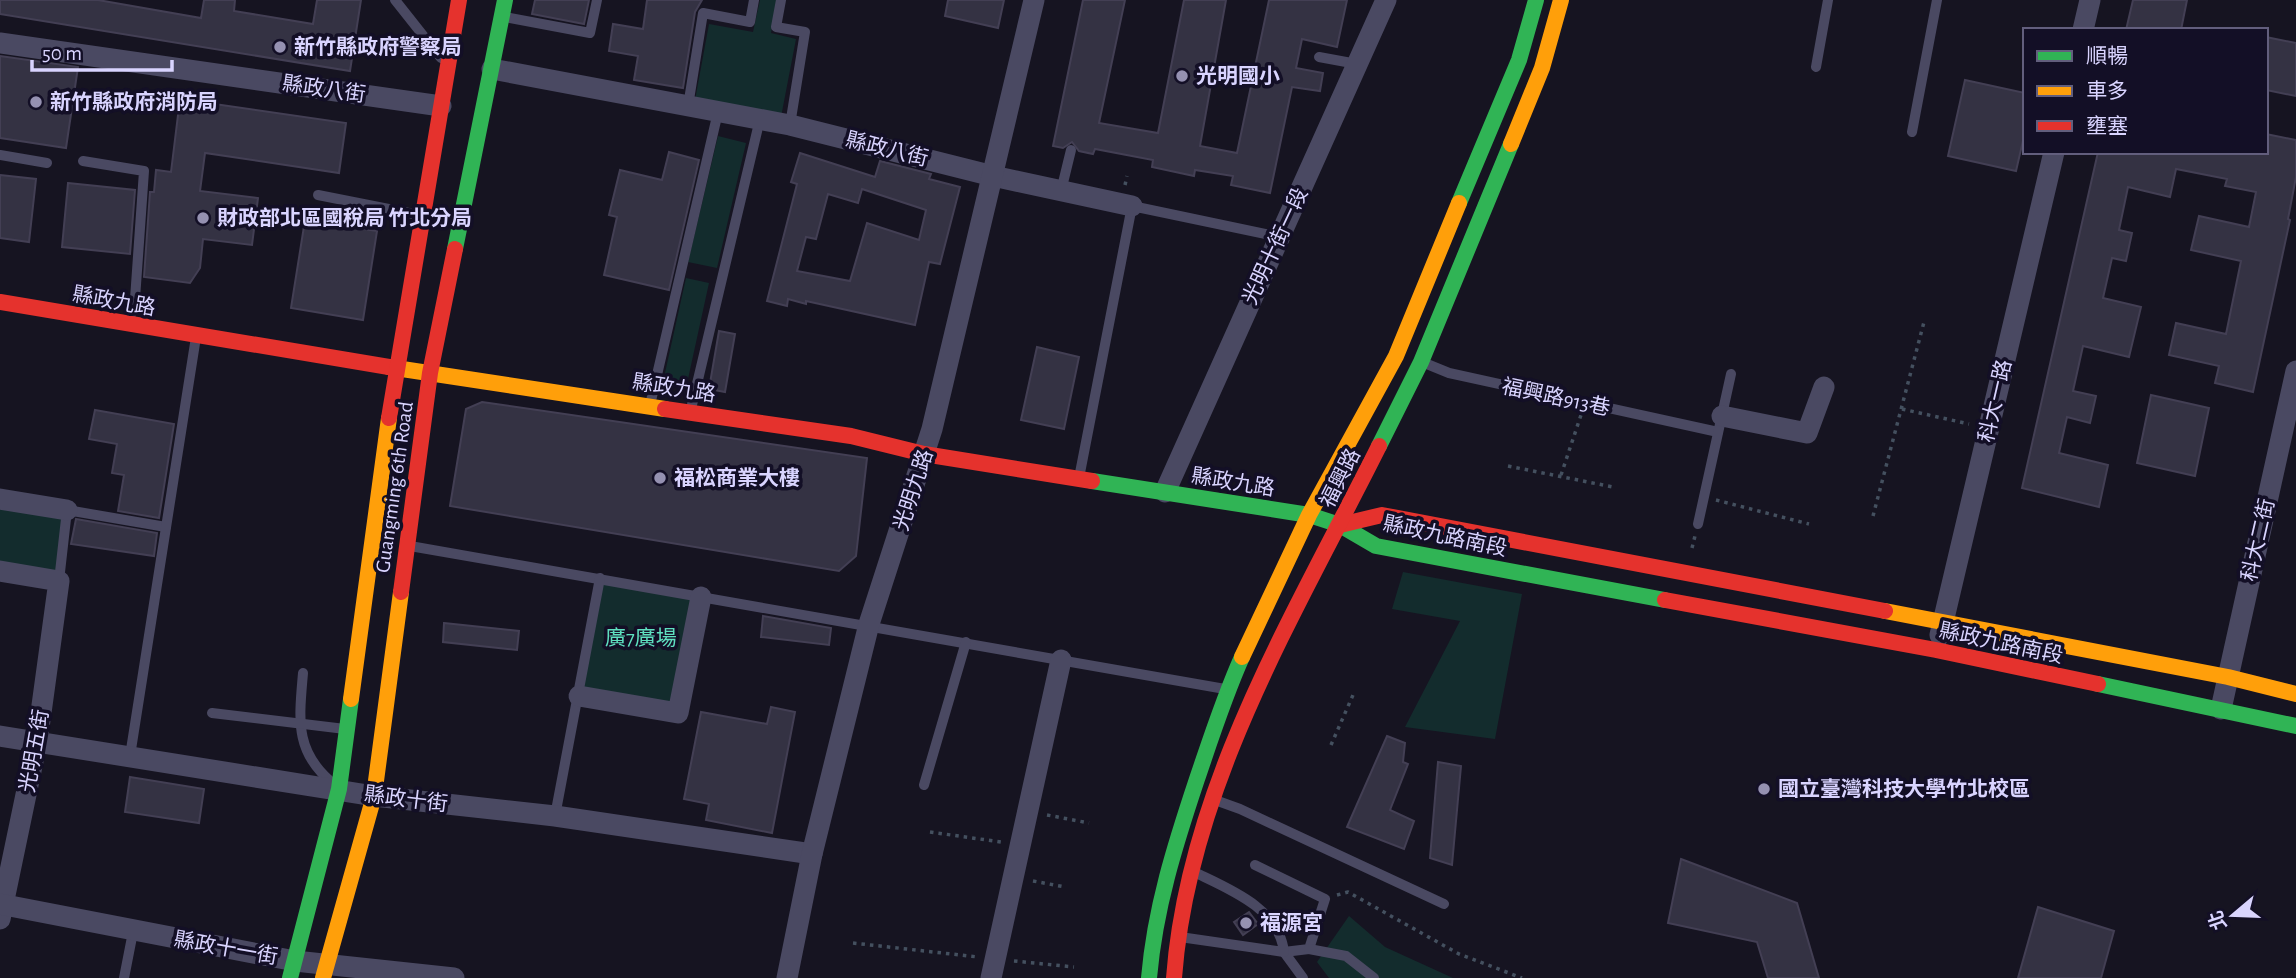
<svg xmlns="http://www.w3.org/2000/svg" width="2296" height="978" font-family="'Alegreya Sans','Noto Sans TC',sans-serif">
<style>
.green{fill:#132c2d}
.building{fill:#343243;stroke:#433f54;stroke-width:2;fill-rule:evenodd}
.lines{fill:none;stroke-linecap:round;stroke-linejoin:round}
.path{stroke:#44505f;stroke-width:3.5;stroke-dasharray:3.5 5;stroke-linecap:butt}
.lane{stroke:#4a4962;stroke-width:10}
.street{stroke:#4a4962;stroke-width:21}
.fast{stroke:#30b455;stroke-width:16}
.slow{stroke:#ff9f0a;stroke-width:16}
.jam{stroke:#e5322d;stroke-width:16}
.poi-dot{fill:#9591b1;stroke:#130f26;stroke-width:2.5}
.labels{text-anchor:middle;stroke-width:7;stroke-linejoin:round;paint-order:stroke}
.poi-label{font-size:21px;font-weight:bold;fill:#d9d4ff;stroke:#130f26;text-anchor:start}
.street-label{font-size:21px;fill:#d9d4ff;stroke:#130f26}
.park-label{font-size:21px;fill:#5fe0c0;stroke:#130f26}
</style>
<rect width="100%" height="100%" fill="#161421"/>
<g class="green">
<polygon points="760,0 777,0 771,33 796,39 781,117 695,100 709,24 753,32"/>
<polygon points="718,136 746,143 717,268 688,262"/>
<polygon points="686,278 709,283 686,388 663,382"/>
<polygon points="0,499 67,510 59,581 0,571"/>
<polygon points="1403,572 1522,594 1495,739 1405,727 1460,621 1392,609"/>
<polygon points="600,578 701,597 678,713 579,696"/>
<polygon points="1349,916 1385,947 1453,978 1329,978 1317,962"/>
</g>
<g class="building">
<polygon points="0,0 98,0 201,18 204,0 235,0 234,11 313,24 317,0 361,0 350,71 0,14"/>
<polygon points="535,0 589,0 584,24 532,14"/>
<polygon points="647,0 702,0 695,12 683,88 634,80 638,56 609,51 613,24 643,29"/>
<polygon points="948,0 1004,0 998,28 945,16"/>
<polygon points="1083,0 1125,0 1099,123 1158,133 1184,0 1226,0 1200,146 1237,153 1269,0 1347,0 1337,47 1302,39 1296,68 1323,73 1320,91 1292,87 1270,193 1231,185 1233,176 1195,170 1194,176 1152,167 1153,160 1095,149 1093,154 1079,151 1072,142 1063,148 1053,146"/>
<polygon points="2133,0 2187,0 2181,30 2126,30"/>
<polygon points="2266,37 2296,43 2296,96 2266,90"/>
<polygon points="0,56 78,67 66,148 0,138"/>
<polygon points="1965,80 2025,93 2025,132 2016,171 1948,156"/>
<polygon points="180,99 346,123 339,173 205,153 200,191 258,198 252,245 203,239 200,268 190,283 144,277 150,192 154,192 156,170 171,172"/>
<polygon points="2266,134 2296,140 2296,177 2288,219 2290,220 2253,392 2215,383 2219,366 2169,355 2176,323 2226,334 2241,261 2191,250 2199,216 2249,227 2256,192 2225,186 2227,179 2176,169 2170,197 2128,187 2119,230 2132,233 2126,261 2112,258 2103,298 2141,307 2129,357 2083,346 2073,391 2096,396 2090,423 2067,417 2059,453 2108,465 2099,507 2022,488 2098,152 2266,152"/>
<polygon points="669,152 699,160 669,290 604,275 617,217 609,215 620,170 662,180"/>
<path d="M800,153L875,177L880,161L931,174L929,179L960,187L940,264L929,262L915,325L806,301V304L788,299L787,306L767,301L797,184L791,182ZM862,189L926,210L919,240L867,223L850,281L797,271L806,237L816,239L828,194L858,203Z"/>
<polygon points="0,175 36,179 29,242 0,238"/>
<polygon points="68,183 135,190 130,254 62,247"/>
<polygon points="305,220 377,231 363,320 291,308"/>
<polygon points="719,331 735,334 725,392 709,389"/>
<polygon points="1037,347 1079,357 1064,429 1021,420"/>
<polygon points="2151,395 2209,408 2195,476 2137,463"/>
<polygon points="482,402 867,458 856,556 839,571 450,506 466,409"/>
<polygon points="95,410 174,424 159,518 118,511 124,475 112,473 117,444 89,439"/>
<polygon points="76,519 157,533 154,556 71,544"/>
<polygon points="763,616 831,628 829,645 761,637"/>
<polygon points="444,623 519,631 517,650 443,642"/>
<polygon points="771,707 795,712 772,833 706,820 709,804 684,799 701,712 767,724"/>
<polygon points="1387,736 1405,743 1403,762 1408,764 1390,810 1414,821 1404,849 1347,827"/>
<polygon points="1438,762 1461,766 1452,865 1430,858"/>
<polygon points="130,777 204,789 199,823 125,812"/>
<polygon points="1681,859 1797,903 1819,978 1768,978 1757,942 1668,923"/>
<polygon points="2038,907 2114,931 2101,978 2018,978"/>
<polygon points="1249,912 1258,924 1243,935 1234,922"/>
</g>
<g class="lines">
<g class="path">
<polyline points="1125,185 1127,176"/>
<polyline points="1902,409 1969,424"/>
<polyline points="1508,466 1613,487"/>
<polyline points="1561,475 1581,415"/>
<polyline points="1716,500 1809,524"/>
<polyline points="1873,516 1924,322"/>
<polyline points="1692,548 1695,536"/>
<polyline points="1331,745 1353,695"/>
<polyline points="1047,815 1089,823"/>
<polyline points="930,832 1001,842"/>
<polyline points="1033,881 1065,887"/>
<polyline points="1337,895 1348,892 1459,954 1522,978"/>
<polyline points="853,943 978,957"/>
<polyline points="1014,961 1074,967"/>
</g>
<g class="lane">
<polyline points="395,0 441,58"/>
<polyline points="781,0 776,27 805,32 790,125"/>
<polyline points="505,17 590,33 597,0"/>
<polyline points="1319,57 1357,64"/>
<polyline points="1816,67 1828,0"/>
<polyline points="688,106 703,13 750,22 754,0"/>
<polyline points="1912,132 1937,0"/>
<polyline points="0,155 47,163"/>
<polyline points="83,161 144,171 135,299 129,322"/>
<polyline points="1061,191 1071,150"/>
<polyline points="318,195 419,215"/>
<polyline points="1422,362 1449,373 1718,432"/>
<polyline points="650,405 718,112"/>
<polyline points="691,409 760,119"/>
<polyline points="1079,478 1132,206 1280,237"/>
<polyline points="1698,524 1731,374"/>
<polyline points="410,546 1225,689"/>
<polyline points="59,581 67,510 166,527"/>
<path d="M303,673C299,720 294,753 335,785"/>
<polyline points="212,713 345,729"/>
<polyline points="130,756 196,337"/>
<polyline points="924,785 966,642"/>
<polyline points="1215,800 1240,809 1444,904"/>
<polyline points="555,816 600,578"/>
<polyline points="1255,865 1325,899 1309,949 1284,952 1303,978"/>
<path d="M1180,937L1284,952C1279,908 1229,889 1194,872"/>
<polyline points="1309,949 1346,956 1374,978"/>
<polyline points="124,978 133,932"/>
</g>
<g class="street">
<polyline points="2083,30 2090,0"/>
<polyline points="0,43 441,106"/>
<polyline points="492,69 790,125 993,176 1132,206"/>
<polyline points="1722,416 1807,433 1824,387"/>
<polyline points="1165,492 1386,0"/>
<polyline points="0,499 67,510"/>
<polyline points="0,571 59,581 37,742 0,919"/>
<polyline points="1940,635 2054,152"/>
<polyline points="579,696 678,713 701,597"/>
<polyline points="2221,709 2296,371"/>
<polyline points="0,736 374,796 555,816 812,854"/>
<polyline points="0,904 295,961 454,978"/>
<polyline points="787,978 812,854 869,624 932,429 1034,0"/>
<polyline points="991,978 1061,660"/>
</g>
<g class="fast">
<polyline points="1459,203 1519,60 1536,0"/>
<polyline points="455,249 505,0"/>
<polyline points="1379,446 1421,362 1511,144"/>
<polyline points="1092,481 1309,515 1340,525 1376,546 1665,600"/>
<polyline points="2098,684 2296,726"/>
<polyline points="290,978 339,789 351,699"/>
<path d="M1149,978C1155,908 1175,845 1197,779C1211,738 1224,697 1242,657"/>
</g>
<g class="slow">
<polyline points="1511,144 1542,68 1561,0"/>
<polyline points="389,367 665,409"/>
<polyline points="1885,611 2228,677 2296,694"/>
<polyline points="1242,657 1309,515 1396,356 1459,203"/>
<polyline points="351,699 389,418"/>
<polyline points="323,978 374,796 401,592"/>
</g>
<g class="jam">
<polyline points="0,302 389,367"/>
<polyline points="665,409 851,436 924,454 1092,481"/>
<polyline points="389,418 459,0"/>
<polyline points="1340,525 1382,515 1885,611"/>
<polyline points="401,592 430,373 455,249"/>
<polyline points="1665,600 1936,650 2098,684"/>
<path d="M1174,978C1188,787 1295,614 1379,446"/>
</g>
</g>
<g class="poi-dot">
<circle cx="280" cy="47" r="7"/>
<circle cx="1182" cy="76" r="7"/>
<circle cx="36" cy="102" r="7"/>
<circle cx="203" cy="218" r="7"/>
<circle cx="660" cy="478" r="7"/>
<circle cx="1764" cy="789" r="7"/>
<circle cx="1246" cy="923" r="7"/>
</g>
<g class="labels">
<g class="poi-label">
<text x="294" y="54">新竹縣政府警察局</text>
<text x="1196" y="83">光明國小</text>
<text x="50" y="109">新竹縣政府消防局</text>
<text x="217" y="225">財政部北區國稅局 竹北分局</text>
<text x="674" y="485">福松商業大樓</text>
<text x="1778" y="796">國立臺灣科技大學竹北校區</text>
<text x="1260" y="930">福源宮</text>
</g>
<g class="street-label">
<text transform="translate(324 89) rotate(8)" y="7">縣政八街</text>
<text transform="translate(887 149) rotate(14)" y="7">縣政八街</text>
<text transform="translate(1275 246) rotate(-65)" y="7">光明十街一段</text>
<text transform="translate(114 301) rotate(10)" y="7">縣政九路</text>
<text transform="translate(674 388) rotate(9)" y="7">縣政九路</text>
<text transform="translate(1556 397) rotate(12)" y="7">福興路913巷</text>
<text transform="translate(1995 401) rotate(-77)" y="7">科大一路</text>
<text transform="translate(1340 478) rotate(-63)" y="7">福興路</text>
<text transform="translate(1233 482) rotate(9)" y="7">縣政九路</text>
<text transform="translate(394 487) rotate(-82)" y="7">Guangming 6th Road</text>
<text transform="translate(913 490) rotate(-72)" y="7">光明九路</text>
<text transform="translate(1445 536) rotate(12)" y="7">縣政九路南段</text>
<text transform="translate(2258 540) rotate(-77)" y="7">科大二街</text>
<text transform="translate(2001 643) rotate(12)" y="7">縣政九路南段</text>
<text transform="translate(34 751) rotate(-80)" y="7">光明五街</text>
<text transform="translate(406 799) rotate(7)" y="7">縣政十街</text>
<text transform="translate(226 948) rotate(10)" y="7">縣政十一街</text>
</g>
<g class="park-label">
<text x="641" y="645">廣7廣場</text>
</g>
</g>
<rect x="2023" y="28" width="245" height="126" fill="#130f26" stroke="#625e7d" stroke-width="2"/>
<rect x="2037" y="51" width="35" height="10" fill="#30b455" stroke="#625e7d" stroke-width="2"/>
<text x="2086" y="63" font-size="21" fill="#d9d4ff">順暢</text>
<rect x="2037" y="86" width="35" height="10" fill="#ff9f0a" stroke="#625e7d" stroke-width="2"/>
<text x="2086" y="98" font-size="21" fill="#d9d4ff">車多</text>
<rect x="2037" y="121" width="35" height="10" fill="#e5322d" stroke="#625e7d" stroke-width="2"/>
<text x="2086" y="133" font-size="21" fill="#d9d4ff">壅塞</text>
<g transform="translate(2233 915) rotate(251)" stroke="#130f26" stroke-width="5" paint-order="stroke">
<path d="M0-5L12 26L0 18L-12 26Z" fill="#d9d4ff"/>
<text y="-10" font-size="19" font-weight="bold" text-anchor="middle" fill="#d9d4ff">北</text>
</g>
<path d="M32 60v10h140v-10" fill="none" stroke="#d9d4ff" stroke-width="3.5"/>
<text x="42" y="60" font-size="21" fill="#d9d4ff" stroke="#130f26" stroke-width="5" paint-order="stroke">50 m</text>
</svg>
